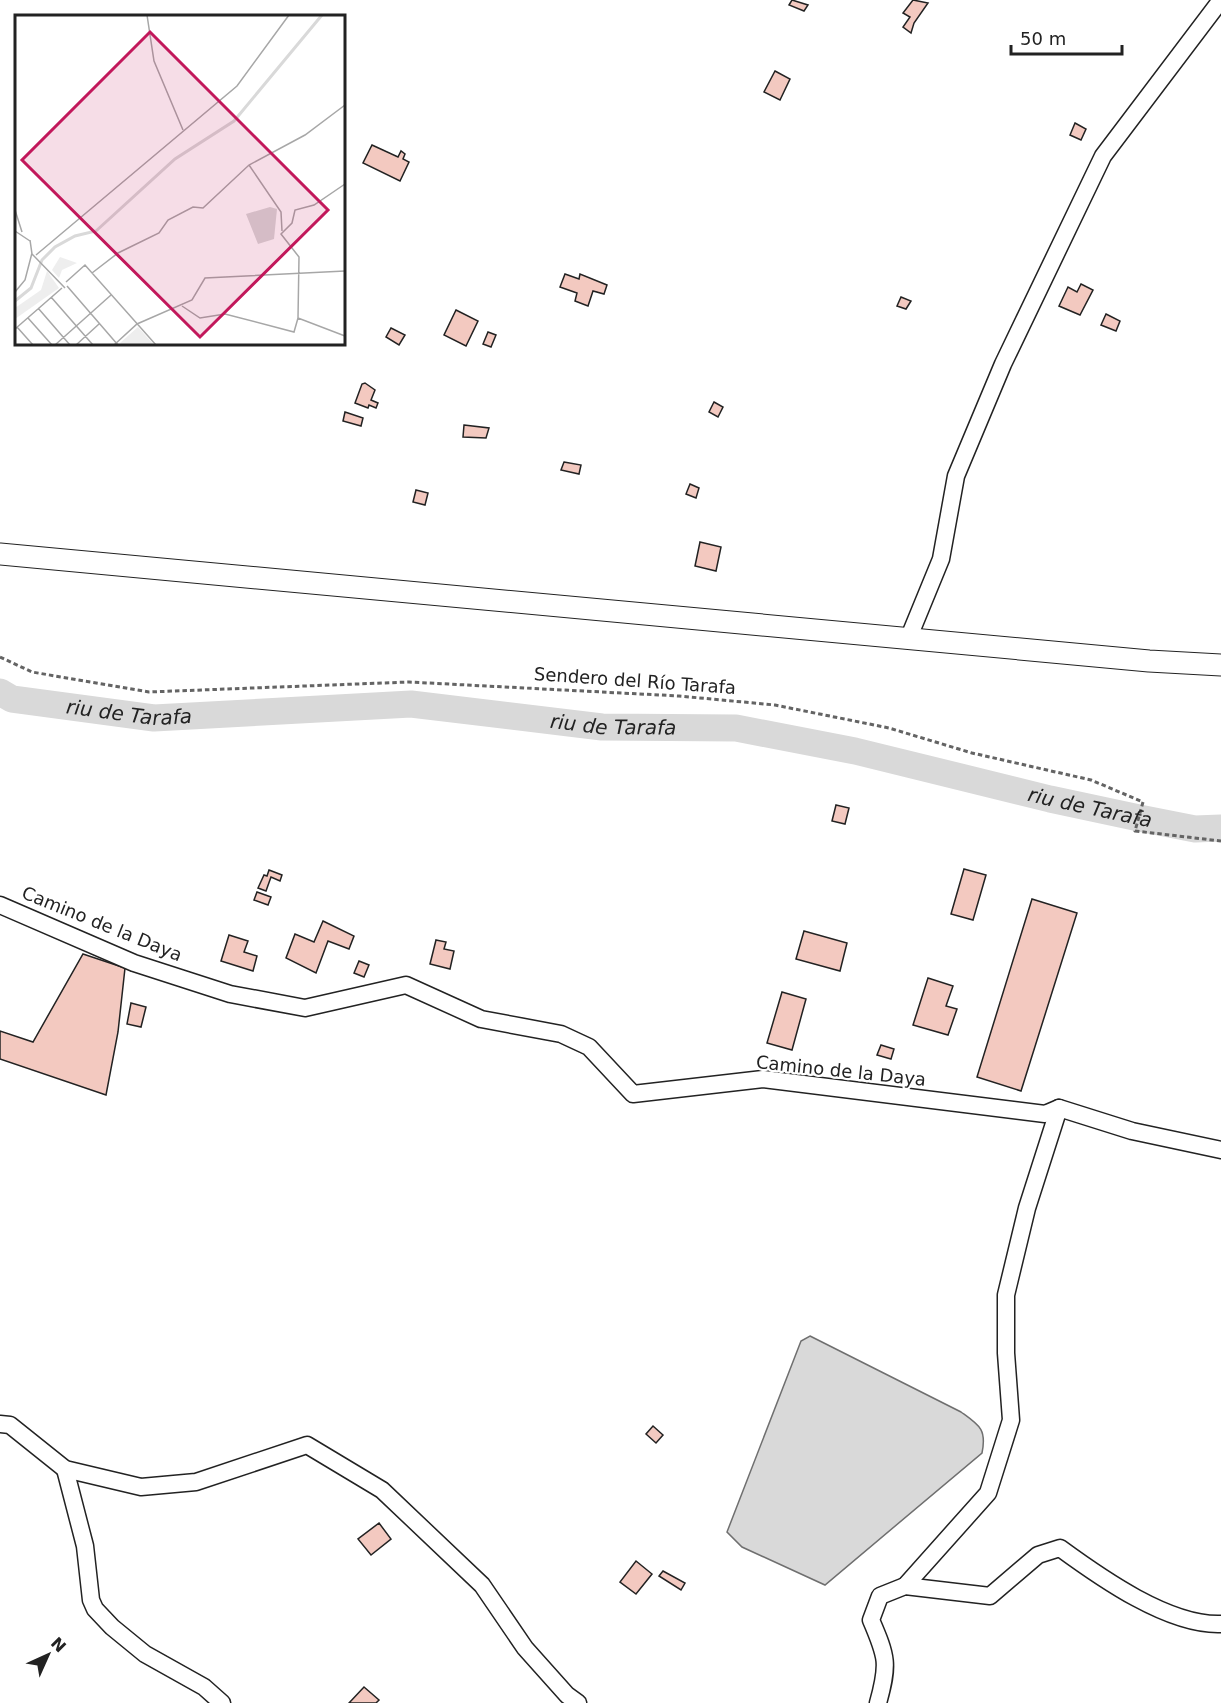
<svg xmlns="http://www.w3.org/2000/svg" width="1221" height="1703" font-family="'DejaVu Sans',sans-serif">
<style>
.water{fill:#d9d9d9;stroke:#6f6f6f;stroke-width:1.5}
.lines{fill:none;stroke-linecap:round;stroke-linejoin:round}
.river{stroke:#d9d9d9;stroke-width:27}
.building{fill:#f3c9c0;stroke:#222;stroke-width:1.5}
.minor-casing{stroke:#222;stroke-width:19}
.major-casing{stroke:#222;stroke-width:23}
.path{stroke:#646464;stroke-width:3;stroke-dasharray:4.5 3;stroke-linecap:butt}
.minor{stroke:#fff;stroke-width:16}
.major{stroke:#fff;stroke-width:21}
.labels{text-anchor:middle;stroke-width:4.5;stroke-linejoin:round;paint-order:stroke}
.street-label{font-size:18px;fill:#222;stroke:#fff}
.water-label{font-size:20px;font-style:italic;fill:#222;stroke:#fff}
.inset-river{fill:none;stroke:#d9d9d9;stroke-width:3}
.inset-road{fill:none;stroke:#a7a7a7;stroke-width:1.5}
.view{fill:#c2185b;fill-opacity:0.15;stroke:#c2185b;stroke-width:3}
.inset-edge{fill:none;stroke:#222;stroke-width:3}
</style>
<rect width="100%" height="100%" fill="#fff"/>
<path class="water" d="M810,1336L961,1412C979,1425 987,1429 982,1453L825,1585L742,1547L727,1532L801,1341Z"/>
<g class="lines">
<path class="river" id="s1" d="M0,692L12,699L154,718L411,704L602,727L736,728L855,751L1050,799L1139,818L1195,829L1221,828"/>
</g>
<g class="building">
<polygon points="792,0 808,5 804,11 789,5"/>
<polygon points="913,0 928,3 914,23 911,33 903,27 910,17 903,13"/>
<polygon points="775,71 790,79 780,100 764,92"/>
<polygon points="1075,123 1086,129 1081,140 1070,135"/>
<polygon points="372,145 398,157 401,151 405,154 403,159 409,162 400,181 363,163"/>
<polygon points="565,274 579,279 580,274 607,285 604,294 593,291 588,306 575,301 577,293 560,287"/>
<polygon points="1081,284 1093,290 1080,315 1059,306 1068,287 1077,292"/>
<polygon points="901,297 911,301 906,309 897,306"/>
<polygon points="456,310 478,321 466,346 444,335"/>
<polygon points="1106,314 1120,321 1116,331 1101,325"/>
<polygon points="391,328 405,335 399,345 386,337"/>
<polygon points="488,332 496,335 491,347 483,344"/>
<polygon points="365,383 375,390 371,400 378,403 376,408 369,405 368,408 355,403 362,384"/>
<polygon points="714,402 723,407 718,417 709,412"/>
<polygon points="345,412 363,418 361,426 343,421"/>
<polygon points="464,425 489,428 486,438 463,437"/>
<polygon points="564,462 581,465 579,474 561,470"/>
<polygon points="690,484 699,488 696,498 686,494"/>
<polygon points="416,490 428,493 425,505 413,502"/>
<polygon points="700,542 721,547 716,571 695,566"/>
<polygon points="836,805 849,808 845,824 832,821"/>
<polygon points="964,869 986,875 973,920 951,914"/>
<polygon points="269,870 282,875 280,881 271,877 266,891 258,888 264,875 267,876"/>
<polygon points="257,892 271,897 268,905 254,900"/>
<polygon points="1032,899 1077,913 1021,1091 977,1077"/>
<polygon points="323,921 354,936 349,949 328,941 316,973 286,958 295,934 314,942"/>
<polygon points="804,931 847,943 840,971 796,959"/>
<polygon points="229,935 248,941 244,952 257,956 253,971 221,961"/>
<polygon points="436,940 446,942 444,949 454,951 450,969 430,964"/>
<polygon points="83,954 125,968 118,1032 106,1095 0,1059 0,1031 33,1042"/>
<polygon points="359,961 369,965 364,977 354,973"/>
<polygon points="928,978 953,986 946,1006 957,1009 948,1035 913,1025"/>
<polygon points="782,992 806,999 792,1050 767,1043"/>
<polygon points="131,1003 146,1007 141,1027 127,1024"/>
<polygon points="881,1045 894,1049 891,1059 877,1055"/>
<polygon points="653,1426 663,1435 656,1443 646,1434"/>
<polygon points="379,1523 391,1539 371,1555 358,1539"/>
<polygon points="636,1561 652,1574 636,1594 620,1582"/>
<polygon points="663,1571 685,1583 681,1590 659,1576"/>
<polygon points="364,1687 379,1700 376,1703 349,1703"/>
</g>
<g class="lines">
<g class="minor-casing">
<g id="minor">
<polyline points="909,637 941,559 956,476 1003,364 1103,156 1221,0"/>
<polyline points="0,905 134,963 230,994 305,1008 406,985 481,1019 561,1034 589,1047 633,1094 763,1079 1045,1114 1059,1108 1132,1131 1221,1150"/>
<polyline points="0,1424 10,1425 65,1469 141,1487 196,1482 307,1445 382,1490 482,1585 525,1648 567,1695 578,1703"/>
<polyline points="65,1469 85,1546 91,1600 95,1609 112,1627 145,1654 204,1687 222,1703"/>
<polyline points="905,1586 988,1493 1011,1420 1006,1353 1006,1295 1027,1208 1059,1108"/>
<path d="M878,1703C889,1664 887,1657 871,1620L880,1596L905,1586L990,1596L1038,1555L1060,1548C1101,1578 1169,1626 1221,1624"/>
</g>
</g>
<g class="major-casing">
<polyline id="major" points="0,554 1149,661 1221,665"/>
</g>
<polyline class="path" points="0,657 32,672 149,692 409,682 679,696 775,705 889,728 972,753 1091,780 1143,802 1135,831 1221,841"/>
<use href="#minor" class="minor"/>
<use href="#major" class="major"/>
</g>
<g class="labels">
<g class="street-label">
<text transform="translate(635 681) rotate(4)" y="6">Sendero del Río Tarafa</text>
<text transform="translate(102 924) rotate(22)" y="6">Camino de la Daya</text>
<text transform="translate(841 1071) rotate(6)" y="6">Camino de la Daya</text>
</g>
<g class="water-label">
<text dy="7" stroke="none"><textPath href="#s1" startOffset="132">riu de Tarafa</textPath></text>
<text dy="7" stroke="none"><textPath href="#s1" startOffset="618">riu de Tarafa</textPath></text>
<text dy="7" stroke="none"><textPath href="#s1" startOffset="1104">riu de Tarafa</textPath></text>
</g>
</g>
<g transform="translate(15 15)">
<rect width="330" height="330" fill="#fff"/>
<path d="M45,242L62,248L47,255L44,263L37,255ZM32,256L44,273L0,304V293L26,275ZM123,312L139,330H107L105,328Z" fill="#eee"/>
<path d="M255,192L262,194L259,224L243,229L231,199Z" fill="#d9d9d9"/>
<path class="inset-river" d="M0,286L16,273L27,245L40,232L60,221L81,216L160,144L219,106L307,0"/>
<path class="inset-road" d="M132,0L139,46L168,115M234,150L266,197L267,216M0,195L7,217M0,216L15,226M15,225L17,239L50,273M21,240L222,71L274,0M77,258L103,238L144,218L153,205L178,192L188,193L234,150L290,120L330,90M51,267L70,250L141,330M52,271L103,330M0,277L10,265L17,238M36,282L78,330M167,291L185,303L210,299L279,317L283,303L330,321M23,293L55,330M13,303L37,330M283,303L284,242L266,219L277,208L280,195L299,190L330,169M2,312L18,330M0,314L47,273M40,330L96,280M61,330L84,309M99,330L122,309L177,285L190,263L330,256"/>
<path class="view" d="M135,17L313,195L185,322L7,145Z"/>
<rect width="330" height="330" class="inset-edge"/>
</g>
<g transform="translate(48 1655) rotate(45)" stroke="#ffffff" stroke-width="4.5" paint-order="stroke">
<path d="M0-4.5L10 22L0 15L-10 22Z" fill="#222222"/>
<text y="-9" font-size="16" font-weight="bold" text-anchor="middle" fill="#222222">N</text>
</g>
<path d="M1011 45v9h111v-9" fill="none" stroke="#222222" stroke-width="3"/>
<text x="1020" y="45" font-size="18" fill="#222222" stroke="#ffffff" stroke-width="4.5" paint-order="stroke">50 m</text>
</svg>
